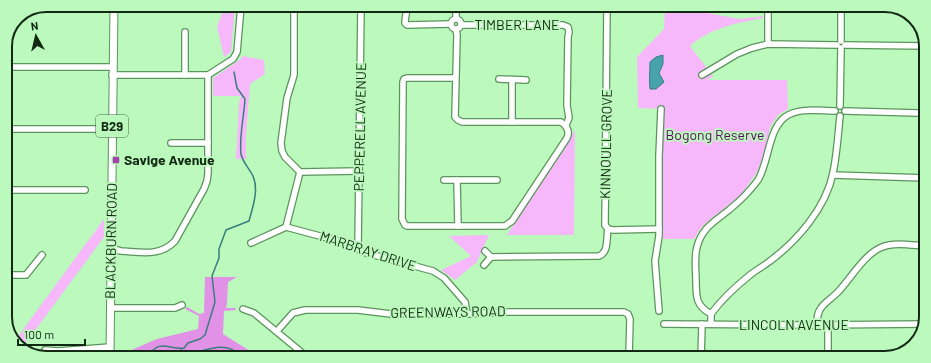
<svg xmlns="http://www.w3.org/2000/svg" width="931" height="363" font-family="Barlow,sans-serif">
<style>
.green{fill:#f6b8fa}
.forest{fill:#e192e6}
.water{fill:#47a2ab;stroke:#377e7d}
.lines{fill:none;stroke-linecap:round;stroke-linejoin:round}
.stream{stroke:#377e7d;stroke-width:1.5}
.minor-casing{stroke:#5b945d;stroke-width:8}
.major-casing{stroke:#5b945d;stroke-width:9}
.minor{stroke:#fff;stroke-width:5.5}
.major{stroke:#fff;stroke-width:7}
.poi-dot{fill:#a343ab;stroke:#bcf9bc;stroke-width:1.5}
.labels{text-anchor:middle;stroke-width:3.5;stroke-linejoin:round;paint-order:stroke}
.shield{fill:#bcf9bc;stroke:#456746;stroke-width:1}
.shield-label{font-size:13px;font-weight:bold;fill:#122913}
.street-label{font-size:14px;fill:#122913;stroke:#bcf9bc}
.park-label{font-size:14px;fill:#560e5c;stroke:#bcf9bc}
.poi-label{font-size:14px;font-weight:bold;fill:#122913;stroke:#bcf9bc;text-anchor:start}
.rim{fill:none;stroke:#122913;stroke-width:2}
</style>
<rect width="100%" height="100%" fill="#bcf9bc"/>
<g class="green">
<polygon points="212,5 235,7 231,52 224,57 217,26 222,14"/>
<path d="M665,7H675L740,19L763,16V18C737,23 710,28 690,46L713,76L708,80H787L788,109L778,115L770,127L765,152L757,172L741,195L708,221L700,229L694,239H663V109L638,108L637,57L664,29Z"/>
<polygon points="242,56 264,60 265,74 250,84 246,136 246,159 236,159 239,103 241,96 213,96 213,78 241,59"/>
<polygon points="575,130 574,235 507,235"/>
<polygon points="104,219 104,237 22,348 14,342"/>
<polygon points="489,235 477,262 455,280 441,270 471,256 449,236"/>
</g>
<polygon class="forest" points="205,277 237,277 228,282 227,303 226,308 235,308 236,310 224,311 223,334 258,356 120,356 120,355 157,339 198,329 199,316 185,309 187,307 199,314 204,313"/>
<path class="water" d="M663,55V64L659,73L664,82L656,89H650C649,80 650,71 650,62L656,57Z"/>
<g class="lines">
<g class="stream">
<path d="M181,349L183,353L188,355C206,350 226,340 241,356"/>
<path d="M148,356C160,338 169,350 184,348L188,343L200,339L205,335L215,302L212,276L219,258V249L226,230L249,221C253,206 259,190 253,176C249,168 243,163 241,154C239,136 244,117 245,99L237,88L234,72"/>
</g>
<g class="minor-casing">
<g id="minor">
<polyline points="294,6 294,75 287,98 281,143 282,151 285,157 300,172 359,171"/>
<path d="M407,6C407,12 405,17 405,23L407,25L451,24"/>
<polyline points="607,6 605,225 608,229 613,230 659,229"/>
<polyline points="768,7 768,44"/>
<circle cx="456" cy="24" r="5"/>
<polyline points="456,19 456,6"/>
<polyline points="461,25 563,25 568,27 569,32 568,37 567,105 569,118 566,125"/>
<path d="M456,30L457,35L455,117L458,120L462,122H561C567,126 570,131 567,138L512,221L505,226H407L405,225L402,219L403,82L404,79L407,78H456"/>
<polyline points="841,41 841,7"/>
<polyline points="845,45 926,46"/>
<polyline points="5,67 112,67"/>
<polyline points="112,75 208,75 233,59 237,52 241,6"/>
<polyline points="185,75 185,32"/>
<polyline points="702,75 737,54 752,48 768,44 837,45"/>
<polyline points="499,79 526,80"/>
<polyline points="512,80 512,122"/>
<polyline points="840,106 841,48"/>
<polyline points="845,111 918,113 925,115"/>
<polyline points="5,129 112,129"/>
<polyline points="171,143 208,143"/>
<polyline points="833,175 925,178"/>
<polyline points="444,180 497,180"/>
<polyline points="457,180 458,226"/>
<polyline points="5,190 85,190"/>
<polyline points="286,227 300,172"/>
<polyline points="251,243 286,227 346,243 363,252 433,271 444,278 465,302 467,314"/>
<path d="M111,246L117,250L121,251C141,252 160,257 175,241L204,189L207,181L208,173V75"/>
<polyline points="358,249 361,6"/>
<path d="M491,257L599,256C609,252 606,239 608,229"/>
<polyline points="484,265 491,257 485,251"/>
<polyline points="5,275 26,275 42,255"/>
<polyline points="110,308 175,308 182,305"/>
<polyline points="243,309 254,313 306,356"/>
<polyline points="659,311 655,261 659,236 659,156 661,109"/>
<path d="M711,314C722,299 735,287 750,275C756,270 764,266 770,261C797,241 826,208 833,173C837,154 838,135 840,116"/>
<polyline points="664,324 817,325 924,324"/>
<path d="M711,324V314C696,306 696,297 696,281C696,271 694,257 697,247C702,227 716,221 730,209C740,201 750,191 758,180C769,162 768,130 785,117C799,107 819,111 835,111"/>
<path d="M817,325C817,319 817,313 821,308C825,302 832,298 837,293C850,280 864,254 882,247C894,242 911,245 924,246"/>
<polyline points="277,331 293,313 305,310 358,310 391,314 467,314 506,312 624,312 628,314 630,319 629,357"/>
<polyline points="45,350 58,351 110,347"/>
<polyline points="701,358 702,324"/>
<polyline points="828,358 828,325"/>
</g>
</g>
<g class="major-casing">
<polyline id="major" points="110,356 114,5"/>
</g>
<use href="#minor" class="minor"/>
<use href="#major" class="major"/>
</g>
<rect class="poi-dot" x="112" y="156" width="8" height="8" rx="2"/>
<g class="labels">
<rect class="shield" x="96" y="115" width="32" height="22" rx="3"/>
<g class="shield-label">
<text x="112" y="131">B29</text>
</g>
<g class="street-label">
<text x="517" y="30">TIMBER LANE</text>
<text transform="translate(360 127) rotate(-89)" y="5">PEPPERELL AVENUE</text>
<text transform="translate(606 144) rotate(-89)" y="5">KINNOULL GROVE</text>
<text transform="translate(111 241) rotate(-89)" y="5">BLACKBURN ROAD</text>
<text transform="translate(368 251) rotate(18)" y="5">MARBRAY DRIVE</text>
<text transform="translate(448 312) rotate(-1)" y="5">GREENWAYS ROAD</text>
<text x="794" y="330">LINCOLN AVENUE</text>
</g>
<g class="park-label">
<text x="715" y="140">Bogong Reserve</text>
</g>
<g class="poi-label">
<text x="124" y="165">Savige Avenue</text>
</g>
</g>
<path d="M0 0H931V363H0ZM46 12H885A34 34 0 0 1 919 46V317A34 34 0 0 1 885 351H46A34 34 0 0 1 12 317V46A34 34 0 0 1 46 12Z" fill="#bcf9bc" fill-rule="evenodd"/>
<path class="rim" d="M46 12H885A34 34 0 0 1 919 46V317A34 34 0 0 1 885 351H46A34 34 0 0 1 12 317V46A34 34 0 0 1 46 12Z"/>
<g transform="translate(36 36) rotate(352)" stroke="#bcf9bc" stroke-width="3" paint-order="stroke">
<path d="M0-3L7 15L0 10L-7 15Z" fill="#122913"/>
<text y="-6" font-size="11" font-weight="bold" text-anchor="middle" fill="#122913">N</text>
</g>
<path d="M18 339v6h67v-6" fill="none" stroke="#122913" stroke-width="2"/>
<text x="24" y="339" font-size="12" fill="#122913" stroke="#bcf9bc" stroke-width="3" paint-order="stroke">100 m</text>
</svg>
